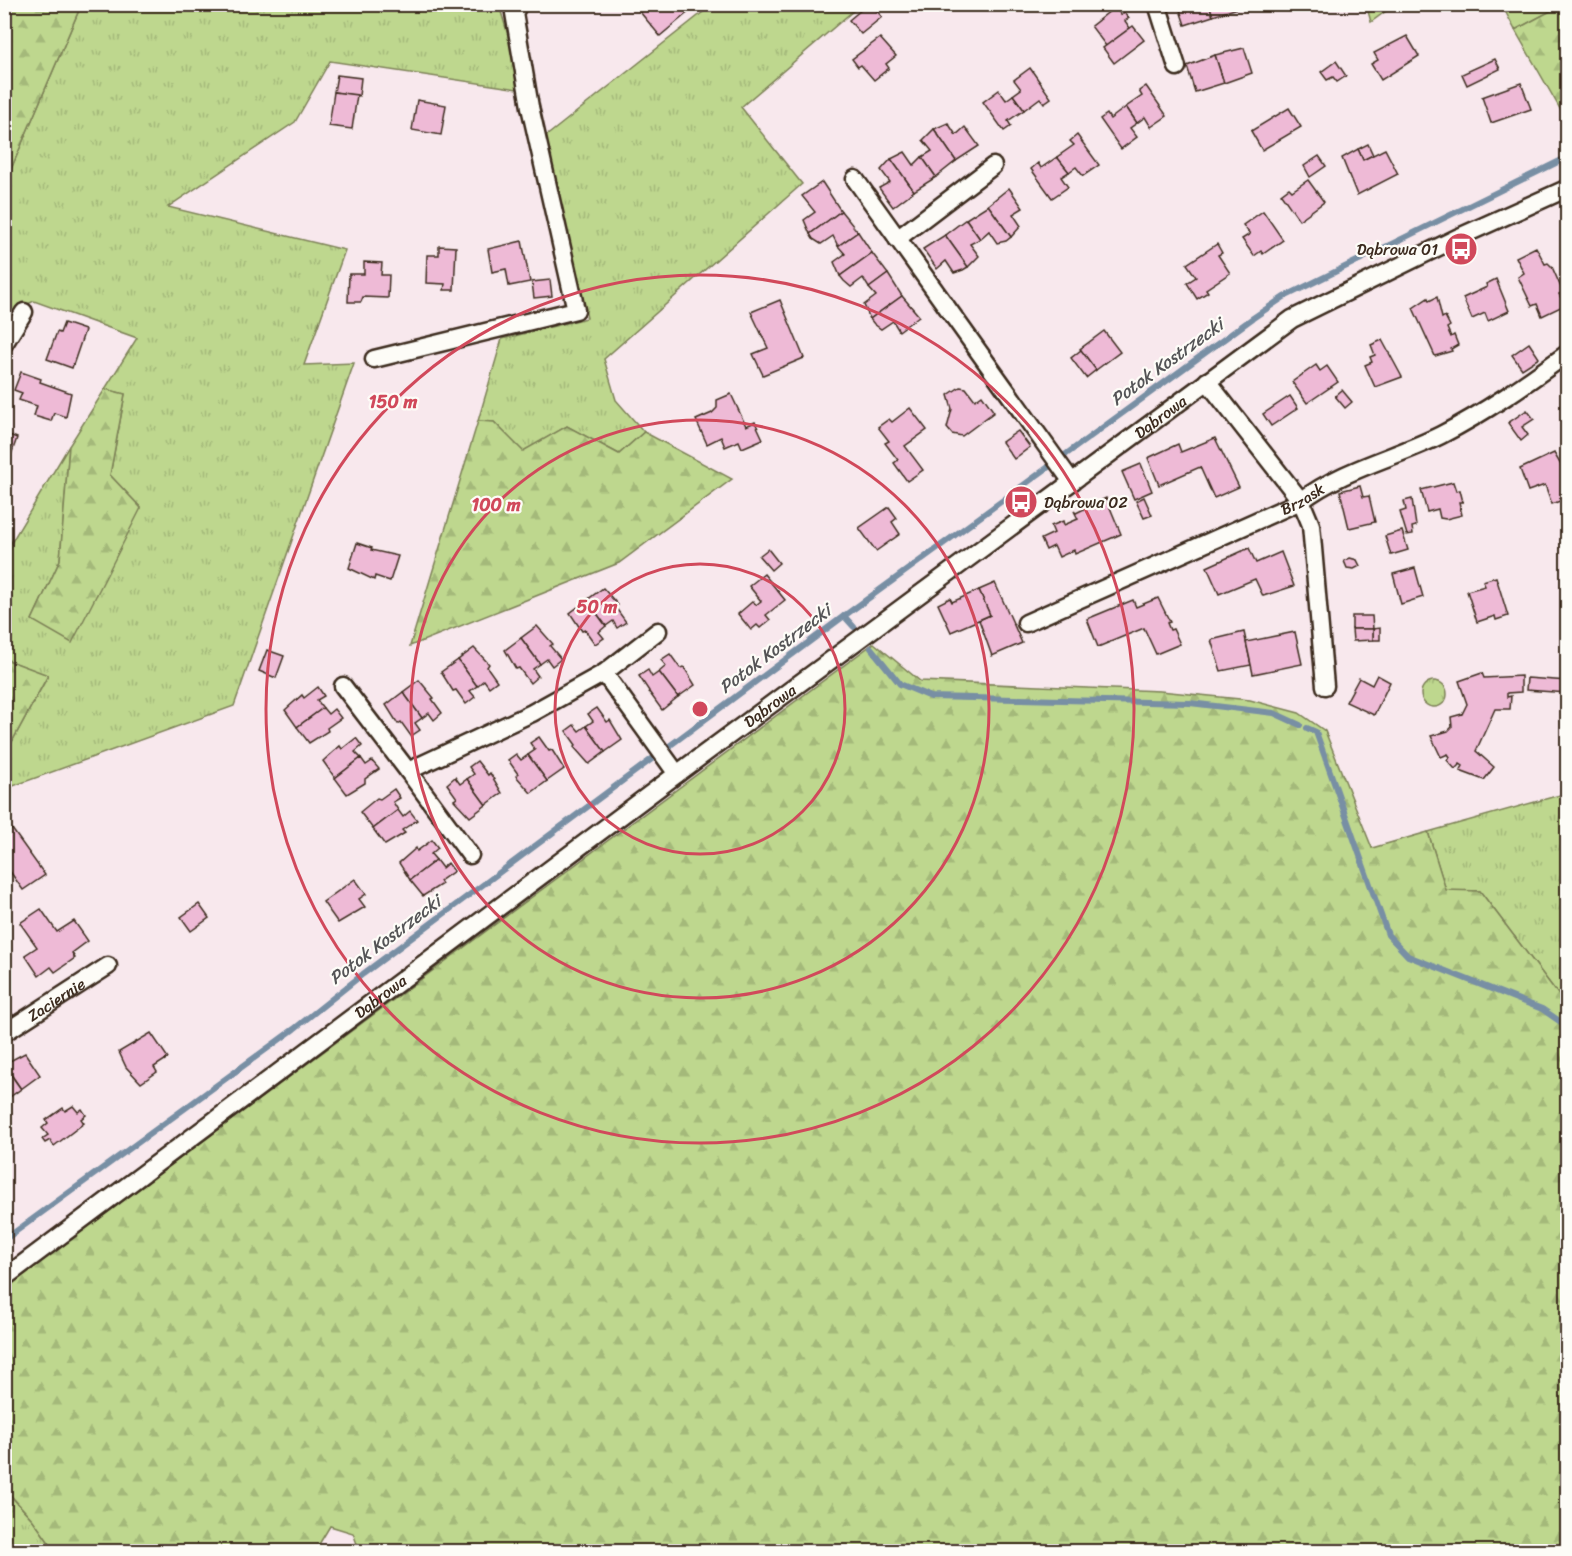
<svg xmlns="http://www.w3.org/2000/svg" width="1572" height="1556" font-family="Sriracha,sans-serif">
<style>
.grass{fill:url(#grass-tufts);stroke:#7c8056;stroke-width:1.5}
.forest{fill:url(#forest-firs);stroke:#7c8056;stroke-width:1.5}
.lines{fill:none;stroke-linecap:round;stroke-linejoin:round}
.stream{stroke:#788fa4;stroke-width:6}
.building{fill:#eebad6;stroke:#3b2a1e;stroke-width:1.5}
.street-casing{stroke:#3b2a1e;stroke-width:21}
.street{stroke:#fdfcf7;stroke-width:16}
.ring{fill:none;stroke:#d1495b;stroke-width:3}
.labels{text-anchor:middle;stroke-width:4.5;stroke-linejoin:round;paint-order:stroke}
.poi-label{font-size:16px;fill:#3b2a1e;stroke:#fdfcf7;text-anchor:end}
.street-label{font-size:16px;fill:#3b2a1e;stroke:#fdfcf7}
.water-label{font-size:18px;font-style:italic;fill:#545456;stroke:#fdfcf7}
.centre{fill:#d1495b;stroke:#fdfcf7;stroke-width:3}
.ring-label{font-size:18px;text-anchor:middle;font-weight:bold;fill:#d1495b;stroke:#fdfcf7;stroke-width:4.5;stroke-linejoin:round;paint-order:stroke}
</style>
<defs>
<pattern id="grass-tufts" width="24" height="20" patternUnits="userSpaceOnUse" patternTransform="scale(1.5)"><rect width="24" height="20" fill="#bed78e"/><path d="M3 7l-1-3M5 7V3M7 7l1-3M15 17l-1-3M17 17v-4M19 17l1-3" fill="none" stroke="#a4b97a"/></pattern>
<pattern id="forest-firs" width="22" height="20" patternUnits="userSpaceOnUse" patternTransform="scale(1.5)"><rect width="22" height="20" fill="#bed78e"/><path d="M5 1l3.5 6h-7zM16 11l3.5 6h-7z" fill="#a4b97a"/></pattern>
</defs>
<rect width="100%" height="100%" fill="#f8e8ed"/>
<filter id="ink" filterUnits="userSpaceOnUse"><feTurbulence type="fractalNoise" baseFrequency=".0167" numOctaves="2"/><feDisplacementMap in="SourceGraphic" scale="12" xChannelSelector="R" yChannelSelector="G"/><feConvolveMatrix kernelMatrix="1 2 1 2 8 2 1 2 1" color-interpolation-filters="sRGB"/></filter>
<g filter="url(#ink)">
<g class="grass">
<polygon points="1366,4 1394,4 1394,5 1371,22"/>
<polygon points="75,5 499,5 511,45 518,89 330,61 295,122 168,207 345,250 304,365 354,363 234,706 5,789 7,751 48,676 5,659 5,553 69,446 60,560 32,620 141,508 110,475 125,394 105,389 137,338 34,301 13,311 5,328 5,183 79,10"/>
<polygon points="712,5 860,5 741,107 802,184 604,359 616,400 644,432 619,454 567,426 523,452 494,422 478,421 502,339 587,318 545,137"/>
<polygon points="1502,5 1562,5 1515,30"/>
<circle cx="1434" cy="694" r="13"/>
<polygon points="1567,793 1567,1006 1480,891 1446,891 1428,832"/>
<polygon points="4,1489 33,1520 55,1551 5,1551"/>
</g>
<g class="forest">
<polygon points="5,5 75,5 79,10 5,183"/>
<polygon points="1562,5 1568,5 1567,121 1515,30"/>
<polygon points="105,389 125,394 110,475 141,508 72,643 32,620 60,560 69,446"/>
<polygon points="478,421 494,422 523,451 567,426 619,454 644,432 732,479 619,563 410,646"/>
<polygon points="874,643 920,681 1160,691 1250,700 1299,713 1325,731 1372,848 1428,832 1446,890 1480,891 1567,1006 1567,1551 360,1552 353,1533 330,1526 315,1551 55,1551 33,1520 5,1489 5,1288"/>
<polygon points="5,659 48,675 7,751 5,762"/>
</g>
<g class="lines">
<g class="stream">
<polyline points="844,616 854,627"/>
<polyline points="871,648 900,684 931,697 1190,703 1274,713 1300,725"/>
<polyline points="1307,728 1316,732 1388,935 1408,956 1542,1009 1568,1027"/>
<polyline points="4,1240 294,1029 363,974 844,616 1253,318 1284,297 1568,157"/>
</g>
</g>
<g class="building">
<polygon points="649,4 698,4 660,36 640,12"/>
<polygon points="868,4 871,4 882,17 861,34 849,20"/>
<polygon points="1178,4 1209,4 1213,16 1185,25"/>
<polygon points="1209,4 1240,4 1241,7 1213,16"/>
<polygon points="1115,7 1121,15 1124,12 1129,18 1125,21 1130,28 1106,46 1091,26"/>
<polygon points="4,9 8,9 8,21 11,21 10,40 4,40"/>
<polygon points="1133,26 1144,40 1114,63 1103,48"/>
<polygon points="1407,36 1419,56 1381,80 1371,64 1378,60 1374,53"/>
<polygon points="880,38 896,56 886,64 889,68 874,80 861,65 858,67 852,59"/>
<polygon points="1244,48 1252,73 1224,83 1215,55"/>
<polygon points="1215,55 1224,83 1195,92 1187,66"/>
<polygon points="1495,59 1500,69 1467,85 1462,74"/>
<polygon points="1336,61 1346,76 1337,82 1333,77 1327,80 1321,72"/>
<polygon points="1030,68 1051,98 1044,103 1040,98 1024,110 1013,95 1021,89 1014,80"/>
<polygon points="337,75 361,78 359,96 334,92"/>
<polygon points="1521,83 1531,109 1491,123 1482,97"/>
<polygon points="1146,86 1167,116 1151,127 1145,117 1137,123 1126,107 1142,96 1139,91"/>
<polygon points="999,90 1006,100 1013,95 1024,110 1008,121 1011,126 1004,131 983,102"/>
<polygon points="334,92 357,95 352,129 329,126"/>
<polygon points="417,100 446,105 441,135 412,130"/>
<polygon points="1126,107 1137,123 1130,128 1137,137 1121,149 1100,119 1107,114 1110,119"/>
<polygon points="1289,108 1301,127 1262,150 1251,131"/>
<polygon points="948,123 956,135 965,127 979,146 956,161 934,129"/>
<polygon points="934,129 956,161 936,177 922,157 932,151 923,140"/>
<polygon points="1077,135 1099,165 1083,176 1076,167 1069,172 1057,157 1074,145 1070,141"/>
<polygon points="1368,144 1373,155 1363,160 1358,149"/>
<polygon points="1358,149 1363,160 1385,149 1398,174 1357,195 1342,158"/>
<polygon points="905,152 914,165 922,157 936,177 914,191 891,159"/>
<polygon points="1319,156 1326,166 1310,177 1304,166"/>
<polygon points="1057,157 1069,172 1061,177 1068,187 1052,198 1031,169 1038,163 1041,168"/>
<polygon points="891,159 914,191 893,207 879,188 890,182 881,170"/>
<polygon points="1308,180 1324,202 1299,220 1281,194 1289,188 1292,191"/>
<polygon points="822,182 841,211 810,234 804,220 815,212 802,196"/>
<polygon points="1009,188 1023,208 1013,214 1021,226 1011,237 988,205"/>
<polygon points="988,205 1011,237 1006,241 997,243 989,231 980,239 966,219"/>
<polygon points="841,211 858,232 838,246 833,236 821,244 813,239 810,234"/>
<polygon points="1263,211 1283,240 1263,254 1261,251 1254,256 1242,239 1250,234 1243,225"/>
<polygon points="966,219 980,239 970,244 979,256 968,267 945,235"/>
<polygon points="858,232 872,253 840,276 834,262 845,254 838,246"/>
<polygon points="945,235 968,267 963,270 954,273 946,261 937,269 923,249"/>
<polygon points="522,241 530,282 509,286 506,269 492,272 488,249"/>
<polygon points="1217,244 1222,253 1218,255 1230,273 1206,289 1208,292 1197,299 1187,283 1196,277 1187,264"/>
<polygon points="439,246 456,247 454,290 444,290 445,284 426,283 427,255 439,255"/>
<polygon points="1536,247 1545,264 1548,263 1552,267 1563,292 1559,294 1565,305 1542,316 1537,304 1532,306 1518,277 1524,273 1516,257"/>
<polygon points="872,253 888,274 869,288 863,278 851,287 844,281 840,276"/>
<polygon points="364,262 382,263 381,275 389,275 388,298 363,297 361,302 348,302 349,274 364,274"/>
<polygon points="888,274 902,296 870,319 864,305 876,296 869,288"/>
<polygon points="1496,279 1509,311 1488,321 1485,313 1472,319 1463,298 1487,287 1486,284"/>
<polygon points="550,280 552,296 534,298 532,282"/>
<polygon points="902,296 919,316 899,331 893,321 881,329 874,324 870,319"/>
<polygon points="1437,297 1442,318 1445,316 1450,326 1447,328 1451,337 1454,335 1458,345 1451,349 1452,351 1435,356 1413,308 1428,298 1429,301"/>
<polygon points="780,300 804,358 763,375 753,354 768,348 751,312"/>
<polygon points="64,323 85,330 72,368 47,359 57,332 60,333"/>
<polygon points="1104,331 1120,352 1096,370 1080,349"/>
<polygon points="1382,340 1402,377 1375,387 1365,365 1372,362 1370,357 1375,355 1371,345"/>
<polygon points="1529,343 1539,358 1522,369 1512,355"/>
<polygon points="1081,350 1096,370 1086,378 1071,358"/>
<polygon points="1316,365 1320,371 1327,366 1338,382 1307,403 1292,382"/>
<polygon points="21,372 41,379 40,382 71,393 66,417 54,413 51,421 34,416 37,406 19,400 22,393 14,390"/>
<polygon points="960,387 966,388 975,400 982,395 994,412 962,436 952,434 947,428 952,409 948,395"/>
<polygon points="1342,390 1352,402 1345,408 1335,396"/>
<polygon points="731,394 746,426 755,422 763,439 742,448 739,441 725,447 721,437 707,444 696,420 712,413 717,408 717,400"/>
<polygon points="1290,396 1298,408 1271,426 1263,414"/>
<polygon points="910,408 927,430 905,446 923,470 907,481 894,463 898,460 885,443 889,441 878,427 889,419 892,422"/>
<polygon points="1527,410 1534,419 1522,427 1528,435 1521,441 1508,423"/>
<polygon points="1018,431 1030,447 1014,459 1002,442"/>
<polygon points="4,433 17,438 4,475"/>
<polygon points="1215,438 1239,487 1214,498 1200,467 1159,485 1148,458 1178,444 1181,452"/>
<polygon points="1554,453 1568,477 1568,498 1552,504 1545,485 1528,491 1520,469"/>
<polygon points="1141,464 1152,491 1134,499 1122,472"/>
<polygon points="1453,482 1456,491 1460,490 1463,502 1459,502 1462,515 1446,519 1440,518 1438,509 1427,512 1421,490"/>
<polygon points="1360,486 1363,497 1369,496 1375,522 1349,528 1340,491"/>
<polygon points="1144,497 1152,515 1144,518 1136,501"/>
<polygon points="1106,498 1121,534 1075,554 1074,550 1059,557 1054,546 1046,550 1041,539 1054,533 1051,526 1063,521 1064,525 1078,519 1074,511 1076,513"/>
<polygon points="1412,499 1416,526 1412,527 1413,534 1407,535 1400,512 1406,510 1404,501"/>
<polygon points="889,507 897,518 892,522 900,534 876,551 859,528"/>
<polygon points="1402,531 1408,550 1391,555 1385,536"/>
<polygon points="357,543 372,548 371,550 398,556 390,581 375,576 374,580 349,568"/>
<polygon points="1249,548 1256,563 1281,552 1294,586 1263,596 1255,579 1219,594 1207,567"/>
<polygon points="768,549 779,563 771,570 759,556"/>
<polygon points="1350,558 1357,560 1360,566 1354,569 1347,568 1344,561"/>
<polygon points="1415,568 1423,597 1401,604 1393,574"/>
<polygon points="764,574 785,600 766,615 770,620 760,628 757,625 751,630 738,614 753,601 756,605 761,601 749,586"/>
<polygon points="1496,577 1508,616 1496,620 1495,616 1477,622 1467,591 1485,586 1483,581"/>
<polygon points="995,583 1022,643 992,656 979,620 990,615 979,590"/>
<polygon points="603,588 618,605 615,607 626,622 617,628 613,621 606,626 587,600"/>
<polygon points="979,590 990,615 951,632 938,604 950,598 952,602"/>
<polygon points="1158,598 1170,622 1167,623 1170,630 1173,629 1180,644 1156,654 1144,628 1098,647 1087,619 1133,600 1136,607"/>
<polygon points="587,600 606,626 599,632 604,638 595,644 585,630 582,631 570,613"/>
<polygon points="1352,616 1372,616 1373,629 1352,629"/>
<polygon points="537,626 553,644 550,646 561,659 552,666 547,659 540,664 521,638"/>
<polygon points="1380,628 1380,640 1373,640 1373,629"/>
<polygon points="1352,629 1373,629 1373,640 1353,641"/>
<polygon points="1244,632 1251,665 1221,671 1211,640"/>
<polygon points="1295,632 1302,664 1253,674 1246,642"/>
<polygon points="521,638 540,664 533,669 538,676 530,683 519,668 516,669 505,650"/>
<polygon points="474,648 489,664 487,667 497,681 489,687 484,680 477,686 458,660"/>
<polygon points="267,650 284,656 276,678 259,671"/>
<polygon points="670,654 680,668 684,667 695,685 678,697 659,672 666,666 661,660"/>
<polygon points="458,660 477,686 470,691 475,697 466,704 456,690 453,691 441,672"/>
<polygon points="648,670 652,677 659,672 678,697 662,710 649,692 648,693 649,691 639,676"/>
<polygon points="1482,673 1484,678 1521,676 1521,692 1507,693 1507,697 1511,696 1510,709 1495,709 1476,751 1494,767 1484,780 1460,771 1463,766 1460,764 1455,769 1447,760 1450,757 1448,754 1441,757 1431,736 1448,731 1452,727 1451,717 1462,714 1467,704 1459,681"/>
<polygon points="1377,675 1390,682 1374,715 1346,702 1359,678 1372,685"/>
<polygon points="1527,678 1568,681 1568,693 1526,690"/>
<polygon points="419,680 434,698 432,699 442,713 434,720 429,713 422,718 403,692"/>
<polygon points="318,687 324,696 317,700 323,708 297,727 285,710 302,695 304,698"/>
<polygon points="403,692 422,718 415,723 420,730 411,736 401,722 398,724 386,705"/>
<polygon points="323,708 328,714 334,709 341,718 327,728 328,731 309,743 297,727"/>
<polygon points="597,708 607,722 610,720 622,740 605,752 586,726 593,721 588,714"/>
<polygon points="574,725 579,731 586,726 605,752 589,764 574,747 576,745 566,731"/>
<polygon points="539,737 549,751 552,750 564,769 547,781 528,755 535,750 530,743"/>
<polygon points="356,738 362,746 355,752 361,758 335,778 323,761 340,746 342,749"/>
<polygon points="516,754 521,760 528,755 547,781 531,793 516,776 518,774 508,760"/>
<polygon points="361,758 366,765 372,761 379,769 365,779 365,783 347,794 335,778"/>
<polygon points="477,761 488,775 490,773 502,793 486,805 467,779 474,774 469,767"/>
<polygon points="455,777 460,784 467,779 486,805 470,817 454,800 457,798 447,784"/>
<polygon points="394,789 400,798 393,802 398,810 373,829 360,812 377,798 380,799"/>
<polygon points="398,810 403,817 410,811 417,820 402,830 405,833 385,845 373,829"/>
<polygon points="12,829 45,875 23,890 4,863 4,834"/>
<polygon points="432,840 438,848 431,854 436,860 410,880 399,863 416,848 417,851"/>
<polygon points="436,860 442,868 448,863 454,871 440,881 442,884 423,896 410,880"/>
<polygon points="355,879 366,894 359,899 365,907 338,923 323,902"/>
<polygon points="199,904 209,918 191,931 181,917"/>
<polygon points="41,909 57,932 74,921 88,941 72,953 75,958 55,972 51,967 39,976 25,955 37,947 20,923"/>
<polygon points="4,1002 13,1015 4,1021"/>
<polygon points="151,1033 168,1058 154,1067 157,1072 141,1083 126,1067 119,1052"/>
<polygon points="25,1053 40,1075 21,1089 4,1064"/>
<polygon points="4,1065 21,1089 4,1101"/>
<polygon points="73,1106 78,1112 82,1109 86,1115 81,1119 84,1123 54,1146 50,1140 45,1143 42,1139 48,1135 42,1128 48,1123 46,1120 63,1108 65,1111"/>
</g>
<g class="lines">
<g class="street-casing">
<g id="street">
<polyline points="1157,4 1177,67"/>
<polyline points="855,179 1072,482"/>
<polyline points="897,239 993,166"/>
<polyline points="4,344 24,312"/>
<polyline points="374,359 576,310 530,107 514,13 519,4"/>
<polyline points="1207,381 1301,501 1311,525 1325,686"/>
<path id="s1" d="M1026,623L1301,501C1343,469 1395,458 1441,435C1486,412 1527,383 1568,353"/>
<polyline points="658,631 604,673 677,774"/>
<polyline points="343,686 408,771"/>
<polyline points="470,855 408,771 532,713 604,673"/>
<path id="s2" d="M4,1033L108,966"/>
<path id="s3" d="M4,1278L677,774L1292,319L1459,237L1568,188"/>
</g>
</g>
<use href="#street" class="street"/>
</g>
</g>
<g class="ring">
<circle cx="700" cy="709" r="145"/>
<circle cx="700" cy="709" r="289"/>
<circle cx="700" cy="709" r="434"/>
</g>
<defs>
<g id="bus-disc" transform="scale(1.725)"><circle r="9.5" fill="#d1495b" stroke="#fdfcf7"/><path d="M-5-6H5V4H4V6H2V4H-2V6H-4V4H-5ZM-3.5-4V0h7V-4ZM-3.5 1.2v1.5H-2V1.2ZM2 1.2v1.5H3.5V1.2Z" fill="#fff"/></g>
</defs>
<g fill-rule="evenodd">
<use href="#bus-disc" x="1461" y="249"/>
<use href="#bus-disc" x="1021" y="502"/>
</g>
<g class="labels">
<g class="poi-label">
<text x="1438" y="255">Dąbrowa 01</text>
<text x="1044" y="508" text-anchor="start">Dąbrowa 02</text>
</g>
<g class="street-label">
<text dy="6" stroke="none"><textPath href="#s3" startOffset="1442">Dąbrowa</textPath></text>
<text dy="6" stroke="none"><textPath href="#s1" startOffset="303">Brzask</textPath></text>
<text dy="6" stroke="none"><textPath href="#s3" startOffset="956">Dąbrowa</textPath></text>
<text dy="6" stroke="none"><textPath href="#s3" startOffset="470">Dąbrowa</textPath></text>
<text dy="6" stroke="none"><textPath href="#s2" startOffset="62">Zaciernie</textPath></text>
</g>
<g class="water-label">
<text transform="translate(1167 362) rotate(-36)" y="6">Potok Kostrzecki</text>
<text transform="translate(775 649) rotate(-37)" y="6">Potok Kostrzecki</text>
<text transform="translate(385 940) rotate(-37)" y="6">Potok Kostrzecki</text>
</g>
</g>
<circle cx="700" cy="709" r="9" class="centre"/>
<g class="ring-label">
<text x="393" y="408">150 m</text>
<text x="496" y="511">100 m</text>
<text x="597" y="613">50 m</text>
</g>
<rect width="1572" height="1556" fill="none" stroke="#fdfcf7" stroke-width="24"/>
<rect x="12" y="12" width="1548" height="1532" fill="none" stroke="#3b2a1e" stroke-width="2" filter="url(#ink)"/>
</svg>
